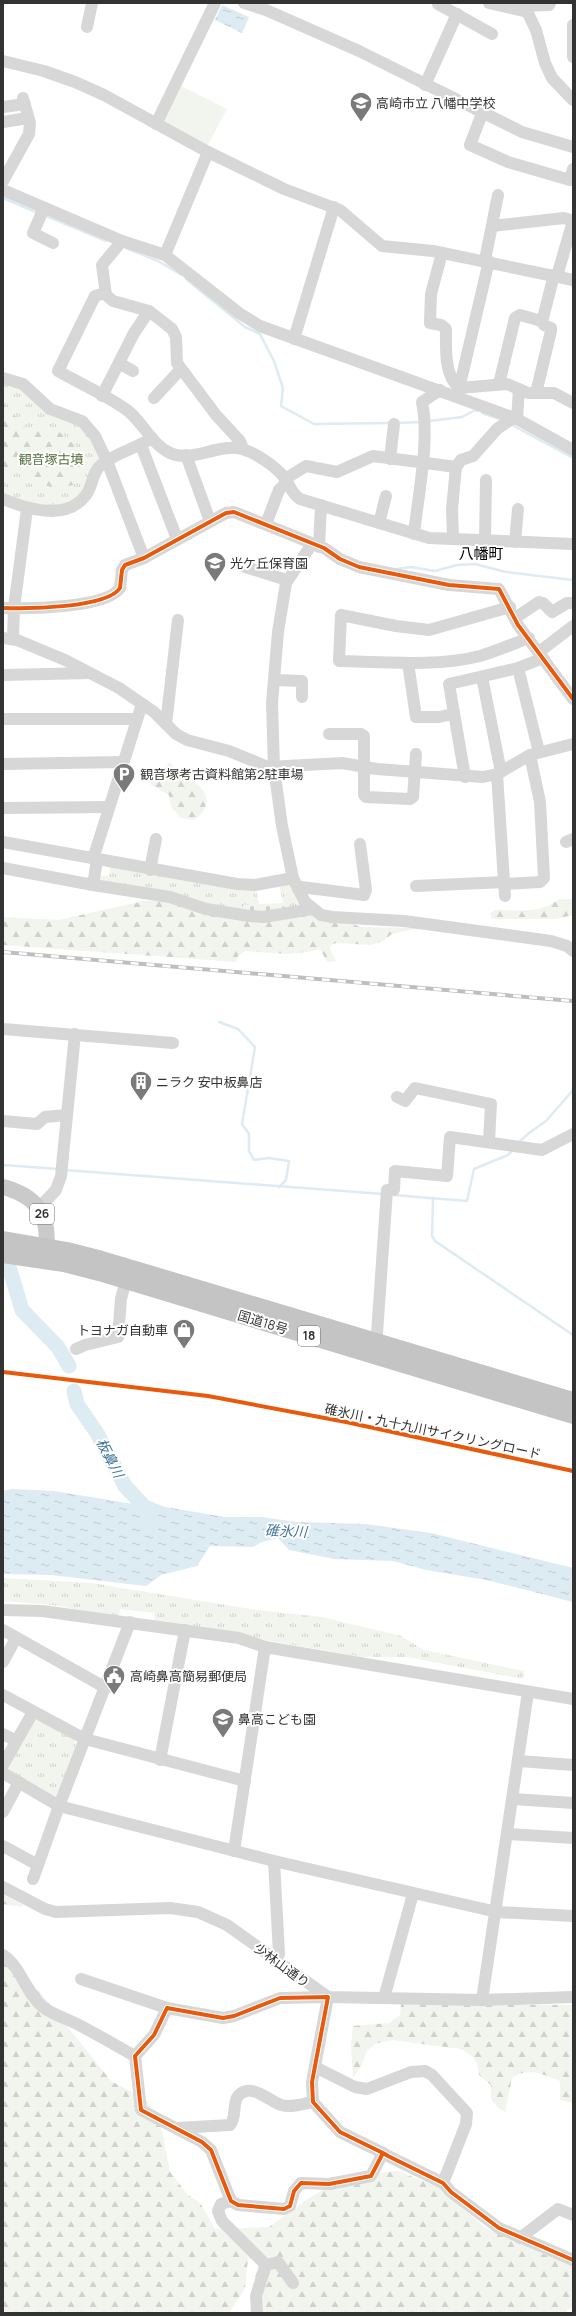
<svg xmlns="http://www.w3.org/2000/svg" width="576" height="2316" font-family="Manrope,'Noto Sans JP',sans-serif">
<style>
.grass{fill:url(#grass-tufts)}
.forest{fill:url(#forest-firs)}
.cemetery{fill:url(#cemetery-stones)}
.garden{fill:#f1f5ed}
.water{fill:url(#water-ripples)}
.lines{fill:none;stroke-linecap:round;stroke-linejoin:round}
.stream{stroke:#ddebf3;stroke-width:2.5}
.river{stroke:#ddebf3;stroke-width:15}
.minor{stroke:#d7d7d7;stroke-width:12}
.major{stroke:#cacaca;stroke-width:16}
.highway{stroke:#c4c4c4;stroke-width:18}
.rail-casing{stroke:#bebebe;stroke-width:4}
.rail{stroke:#fff;stroke-width:2.5;stroke-dasharray:8;stroke-linecap:butt}
.cycleway-casing{stroke:#fff;stroke-width:6}
.cycleway{stroke:#e8590c;stroke-width:4}
.labels{text-anchor:middle;stroke-width:4;stroke-linejoin:round;paint-order:stroke}
.shield{fill:#fff;stroke:#707070;stroke-width:1}
.shield-label{font-size:12px;font-weight:bold;fill:#333}
.poi-label{font-size:13px;fill:#333;stroke:#fff;text-anchor:start}
.park-label{font-size:13px;fill:#56703f;stroke:#fff}
.street-label{font-size:13px;fill:#333;stroke:#fff}
.water-label{font-size:14px;font-style:italic;fill:#3f7597;stroke:#fff}
.quarter-label{font-size:15px;fill:#000;stroke:#fff}
</style>
<defs>
<pattern id="grass-tufts" width="24" height="20" patternUnits="userSpaceOnUse"><rect width="24" height="20" fill="#f1f5ed"/><path d="M3 7l-1-3M5 7V3M7 7l1-3M15 17l-1-3M17 17v-4M19 17l1-3" fill="none" stroke="#cfd2cc"/></pattern>
<pattern id="forest-firs" width="22" height="20" patternUnits="userSpaceOnUse"><rect width="22" height="20" fill="#f1f5ed"/><path d="M5 1l3.5 6h-7zM16 11l3.5 6h-7z" fill="#cfd2cc"/></pattern>
<pattern id="cemetery-stones" width="16" height="16" patternUnits="userSpaceOnUse"><rect width="16" height="16" fill="#f1f5ed"/><path d="M2 7V4a2 2 0 0 1 4 0v3zM10 15v-3a2 2 0 0 1 4 0v3z" fill="#cfd2cc"/></pattern>
<pattern id="water-ripples" width="26" height="14" patternUnits="userSpaceOnUse"><rect width="26" height="14" fill="#ddebf3"/><path d="M2 4q2-2 4 0t4 0M15 11q2-2 4 0t4 0" fill="none" stroke="#becad1"/></pattern>
</defs>
<rect width="100%" height="100%" fill="#fff"/>
<g class="grass">
<path d="M3,381L20,385L81,423L103,458C97,468 92,482 84,491C62,516 31,504 3,497Z"/>
<polygon points="110,866 256,889 259,905 243,906 243,913 99,884 96,876 109,876"/>
<polygon points="290,884 302,904 285,912 279,885"/>
<polygon points="3,1578 91,1583 257,1610 322,1617 401,1636 424,1650 524,1671 523,1679 407,1657 363,1657 154,1621 155,1613 120,1609 119,1617 52,1605 3,1601"/>
<polygon points="38,1719 74,1739 76,1745 57,1796 52,1798 9,1772 8,1768 33,1721"/>
</g>
<g class="forest">
<path d="M3,403L28,430L58,431L75,445L78,461L73,485C46,491 42,484 21,470L3,472Z"/>
<path d="M170,762C173,766 177,774 181,777C184,780 191,780 195,783C212,794 209,810 194,820L181,818L171,807L169,795L150,784Z"/>
<path d="M559,899H573V915L556,919H492L490,913L495,910C518,910 540,914 559,899Z"/>
<polygon points="163,900 204,910 309,911 347,921 360,927 419,928 392,934 383,941 371,945 336,943 331,945 330,949 336,961 327,962 320,949 308,952 287,954 245,951 238,956 236,962 3,945 3,917 58,920 144,901"/>
<polygon points="3,1893 23,1905 22,1907 3,1904"/>
<polygon points="3,1962 22,1970 111,2081 145,2099 160,2120 170,2172 187,2194 201,2204 215,2229 269,2227 309,2198 347,2176 398,2171 440,2188 484,2227 543,2254 573,2264 573,2307 564,2313 251,2313 251,2293 259,2262 248,2258 245,2288 229,2313 3,2313"/>
<path d="M401,2004L573,2005V2103L560,2100V2081C542,2074 528,2067 512,2078L505,2112L497,2107L491,2099V2085L479,2075C478,2061 474,2055 460,2049L392,2040L375,2044L367,2051L361,2066L353,2078L351,2046L353,2026L389,2023L400,2015Z"/>
</g>
<polygon class="cemetery" points="284,903 285,912 243,913 243,905"/>
<polygon class="garden" points="179,85 227,109 206,148 162,120"/>
<g class="water">
<polygon points="222,5 249,17 242,33 215,20"/>
<polygon points="12,1489 54,1491 133,1504 141,1503 145,1499 165,1507 225,1517 262,1517 297,1522 366,1524 431,1533 573,1568 573,1602 487,1580 426,1570 393,1561 334,1559 289,1550 278,1538 262,1542 253,1547 210,1546 197,1566 161,1575 146,1586 51,1575 3,1574 3,1491"/>
</g>
<g class="lines">
<g class="stream">
<polyline points="3,198 38,213"/>
<polyline points="44,215 106,241"/>
<polyline points="126,248 158,261 180,274"/>
<polyline points="186,279 245,327 260,334 274,361 283,388 281,406 314,424 390,423"/>
<polyline points="482,413 502,420"/>
<polyline points="429,421 462,417 475,410 477,411"/>
<polyline points="397,423 422,422"/>
<polyline points="510,424 573,458"/>
<polyline points="397,569 411,567 435,571 457,565 475,564 506,572 573,580"/>
<polyline points="219,1022 238,1029 255,1047 242,1124 249,1134 249,1151 254,1160 269,1158 289,1161 286,1180 279,1187"/>
<polyline points="518,1143 529,1133 546,1121 573,1090"/>
<polyline points="3,1165 58,1169"/>
<polyline points="65,1170 383,1194"/>
<polyline points="394,1195 467,1201 474,1169 508,1155 513,1150"/>
<polyline points="433,1198 432,1236 435,1241 573,1335"/>
</g>
<g class="river">
<polyline points="3,1247 22,1310 58,1347 69,1366"/>
<polyline points="74,1391 77,1404 97,1433 125,1486 141,1503 151,1521"/>
</g>
<g class="minor">
<polyline points="244,3 266,10 359,51 522,132 573,147"/>
<polyline points="489,3 528,12"/>
<polyline points="523,3 536,30 545,63 552,78 573,100"/>
<polyline points="438,4 492,34"/>
<polyline points="525,6 549,5 550,3"/>
<polyline points="573,25 573,57"/>
<polyline points="87,27 92,3"/>
<polyline points="3,61 44,71 75,82 104,95 208,152 284,189 340,210 382,246 433,251 573,280"/>
<polyline points="425,85 457,14"/>
<polyline points="3,107 25,104"/>
<polyline points="483,111 470,145 508,162 570,180 573,169"/>
<polyline points="3,122 28,118"/>
<polyline points="156,124 215,3"/>
<polyline points="3,181 29,134 30,123 23,98"/>
<polyline points="3,190 122,241 165,255 239,313 260,326 517,419 573,450"/>
<polyline points="44,208 33,233 53,243"/>
<polyline points="492,226 564,218 573,221 557,276"/>
<polyline points="122,241 102,265 106,295 113,301 149,311 172,329 176,337 177,363 216,415 240,441 243,449"/>
<path d="M442,253L431,294L430,323L441,325L446,329C446,348 444,375 459,388L507,384L528,393H554L573,403"/>
<polyline points="165,255 208,152"/>
<polyline points="485,260 498,195"/>
<path d="M105,293L95,296L58,371C81,384 106,395 127,410C142,421 151,444 170,453C192,463 219,443 242,449C256,453 275,466 284,477C290,485 291,493 300,499L429,538L573,544"/>
<polyline points="294,339 334,207"/>
<polyline points="119,363 133,371"/>
<polyline points="3,378 23,384 50,409 82,421 95,436 107,461 144,558"/>
<polyline points="499,384 515,318 520,315 538,320 543,318 554,275"/>
<polyline points="458,393 489,261"/>
<polyline points="536,393 551,331 551,328 544,325 541,320"/>
<polyline points="102,396 134,333 149,311"/>
<polyline points="154,398 181,369"/>
<polyline points="517,419 519,389"/>
<polyline points="141,445 177,539"/>
<polyline points="186,455 210,521"/>
<polyline points="390,459 394,424"/>
<polyline points="456,467 461,460 473,456 497,429 513,418"/>
<polyline points="285,479 306,466 337,472 373,456 456,467 452,509 453,538"/>
<path d="M3,499C27,509 67,521 86,495C93,486 92,472 101,465C115,453 137,448 152,438"/>
<polyline points="379,523 386,496"/>
<polyline points="266,524 279,490 287,482"/>
<path d="M414,534C418,496 430,439 422,402L440,390"/>
<polyline points="485,540 486,480"/>
<polyline points="515,542 518,509"/>
<polyline points="312,544 286,583 278,632 272,703 274,768 282,826 293,878 305,902 321,915 332,917 404,921 551,941 567,946 573,951"/>
<polyline points="319,547 321,505"/>
<polyline points="245,567 287,580"/>
<path d="M510,607L429,630L396,626L341,615L339,661C382,662 439,667 480,656C496,651 513,644 529,638"/>
<path d="M3,608C27,609 107,608 120,588L122,570L125,565L144,558L226,513L234,512L324,548L340,559L359,567L449,585L499,589L518,625L573,699"/>
<polyline points="515,618 539,602 543,603 552,612 567,603 573,603"/>
<polyline points="3,638 17,640 65,660 119,688 154,712 176,734 187,740 229,751 268,767 342,763 377,769 483,777 497,774 530,755 573,744"/>
<polyline points="13,638 14,608 27,509"/>
<polyline points="539,652 573,626"/>
<polyline points="408,663 416,717 439,717 453,714"/>
<polyline points="518,668 539,752"/>
<polyline points="3,675 90,673"/>
<polyline points="482,677 501,772"/>
<polyline points="275,680 302,681 302,697"/>
<polyline points="3,719 137,719"/>
<polyline points="166,724 178,620"/>
<polyline points="329,734 361,734 364,736 364,795 366,797 410,799 413,797 416,754"/>
<polyline points="3,764 123,762"/>
<polyline points="497,774 505,896"/>
<polyline points="465,777 449,684 518,668 543,658"/>
<polyline points="3,808 109,807"/>
<polyline points="3,842 237,884 255,885 293,878"/>
<polyline points="566,842 573,839"/>
<polyline points="93,859 142,704"/>
<polyline points="3,868 93,885 170,897 206,909 249,916 264,917 312,909"/>
<polyline points="150,870 156,839"/>
<polyline points="505,884 540,882 544,878 540,802 530,755"/>
<polyline points="93,885 97,860"/>
<polyline points="416,886 504,882"/>
<polyline points="298,889 301,887 364,895 366,890 360,844"/>
<polyline points="3,1029 173,1043"/>
<polyline points="397,1097 405,1101 415,1088 491,1104 489,1141"/>
<polyline points="3,1121 37,1124 45,1117 67,1115"/>
<polyline points="38,1209 56,1190 61,1176 75,1034"/>
<polyline points="376,1348 387,1190 394,1190 395,1171 447,1176 450,1137 542,1150 573,1134"/>
<polyline points="76,1349 85,1345 118,1337 121,1299 126,1280"/>
<polyline points="3,1610 42,1611 239,1638 265,1647 573,1699"/>
<polyline points="3,1630 106,1688"/>
<polyline points="3,1662 16,1638"/>
<polyline points="3,1695 85,1739 245,1781"/>
<polyline points="3,1734 16,1741"/>
<polyline points="160,1760 185,1630"/>
<polyline points="519,1761 573,1765"/>
<polyline points="3,1765 33,1712"/>
<polyline points="3,1773 59,1806 274,1861 497,1912 573,1916"/>
<polyline points="513,1799 573,1803"/>
<polyline points="3,1812 19,1782"/>
<polyline points="508,1834 573,1838"/>
<polyline points="3,1846 38,1865"/>
<polyline points="234,1851 265,1647"/>
<polyline points="274,1861 279,1954 275,1961"/>
<polyline points="33,1879 59,1806 130,1622"/>
<polyline points="3,1887 45,1909 56,1912 170,1908 198,1912 227,1925 328,1997 482,2000 573,1997"/>
<path d="M3,1955C23,1969 25,1993 43,2007C53,2015 68,2019 79,2025C98,2035 117,2046 135,2056"/>
<polyline points="81,1979 167,2008"/>
<polyline points="384,1998 413,1894"/>
<polyline points="482,2000 528,1692"/>
<polyline points="315,2067 355,2087 367,2089 411,2072 425,2071 432,2075 467,2113 466,2124 443,2183"/>
<path d="M177,2128L230,2125C237,2117 232,2104 238,2096C251,2081 270,2102 281,2105C292,2108 302,2104 313,2102"/>
<polyline points="383,2153 371,2176 329,2184 301,2183 294,2191 290,2206 284,2209 238,2205 231,2201 211,2150 202,2142 141,2110 135,2056 154,2035 167,2008 223,2018 234,2016 280,1998 328,1997 312,2082 313,2102 340,2132 383,2153 388,2156 443,2183 451,2192 499,2228 573,2260"/>
<polyline points="231,2201 221,2204 218,2211 222,2221 266,2265"/>
<polyline points="520,2238 558,2209 573,2215"/>
<polyline points="257,2313 256,2296 266,2265 278,2262 293,2283"/>
</g>
<path class="major" d="M3,1187C44,1198 51,1222 45,1260"/>
<g class="highway">
<polyline points="3,1240 67,1251 102,1260 573,1401"/>
<polyline points="3,1254 64,1263 99,1272 573,1415"/>
</g>
<g class="rail-casing">
<polyline id="rail" points="3,952 573,1001"/>
</g>
<use href="#rail" class="rail"/>
<g class="cycleway-casing">
<g id="cycleway">
<path d="M3,608C27,609 107,608 120,588L122,570L125,565L144,558L226,513L234,512L324,548L340,559L359,567L449,585L499,589L518,625L573,699"/>
<polyline points="3,1372 208,1396 346,1422 573,1471"/>
<polyline points="383,2153 371,2176 329,2184 301,2183 294,2191 290,2206 284,2209 238,2205 231,2201 211,2150 202,2142 141,2110 135,2056 154,2035 167,2008 223,2018 234,2016 280,1998 328,1997 312,2082 313,2102 340,2132 383,2153 388,2156 443,2183 451,2192 499,2228 573,2260"/>
</g>
</g>
<use href="#cycleway" class="cycleway"/>
</g>
<defs>
<g id="school-pin" transform="scale(1.15)"><path d="M0 17L-7.5 6A9.5 9.5 0 1 1 7.5 6Z" fill="#7a7a7a" stroke="#fff"/><path d="M0-5L7-2L0 1L-7-2ZM-4 1L0 2.5L4 1V4Q0 6-4 4Z" fill="#fff"/></g>
<g id="parking-pin" transform="scale(1.15)"><path d="M0 17L-7.5 6A9.5 9.5 0 1 1 7.5 6Z" fill="#7a7a7a" stroke="#fff"/><path d="M-3.5-5.5H1a3.5 3.5 0 0 1 0 7H-1V5.5H-3.5ZM-1-3.4V-.6H.8a1.4 1.4 0 0 0 0-2.8Z" fill="#fff"/></g>
<g id="building-pin" transform="scale(1.15)"><path d="M0 17L-7.5 6A9.5 9.5 0 1 1 7.5 6Z" fill="#7a7a7a" stroke="#fff"/><path d="M-4-6H4V6H1V3H-1V6H-4ZM-2.5-4.3h1.7v1.8h-1.7ZM.8-4.3h1.7v1.8H.8ZM-2.5-1h1.7V.8h-1.7ZM.8-1h1.7V.8H.8Z" fill="#fff"/></g>
<g id="shop-pin" transform="scale(1.15)"><path d="M0 17L-7.5 6A9.5 9.5 0 1 1 7.5 6Z" fill="#7a7a7a" stroke="#fff"/><path d="M-5-2.5h2.3a2.7 3.5 0 0 1 5.4 0H5L5.5 6h-11ZM-1.5-2.5h3a1.5 2.3 0 0 0-3 0Z" fill="#fff"/></g>
<g id="civic-pin" transform="scale(1.15)"><path d="M0 17L-7.5 6A9.5 9.5 0 1 1 7.5 6Z" fill="#7a7a7a" stroke="#fff"/><path d="M-.6-6.5H3V-4.5H.6V-3L4-1V1h2V6H-6V1h2V-1L-.6-3ZM-1.2 2.5V6h2.4V2.5Z" fill="#fff"/></g>
</defs>
<g fill-rule="evenodd">
<use href="#school-pin" x="361" y="103"/>
<use href="#school-pin" x="215" y="563"/>
<use href="#parking-pin" x="124" y="774"/>
<use href="#building-pin" x="141" y="1082"/>
<use href="#shop-pin" x="184" y="1330"/>
<use href="#civic-pin" x="114" y="1676"/>
<use href="#school-pin" x="223" y="1719"/>
</g>
<g class="labels">
<g class="shield">
<rect x="30" y="1204" width="24" height="20" rx="3"/>
<rect x="298" y="1326" width="22" height="20" rx="3"/>
</g>
<g class="shield-label">
<text x="42" y="1218">26</text>
<text x="309" y="1340">18</text>
</g>
<g class="poi-label">
<text x="376" y="108">高崎市立 八幡中学校</text>
<text x="230" y="568">光ケ丘保育園</text>
<text x="140" y="779">観音塚考古資料館第2駐車場</text>
<text x="156" y="1087">ニラク 安中板鼻店</text>
<text x="168" y="1335" text-anchor="end">トヨナガ自動車</text>
<text x="130" y="1681">高崎鼻高簡易郵便局</text>
<text x="238" y="1724">鼻高こども園</text>
</g>
<g class="park-label">
<text x="51" y="464">観音塚古墳</text>
</g>
<g class="street-label">
<text transform="translate(263 1322) rotate(17)" y="5">国道18号</text>
<text transform="translate(433 1431) rotate(12)" y="5">碓氷川・九十九川サイクリングロード</text>
<text transform="translate(282 1965) rotate(36)" y="5">少林山通り</text>
</g>
<g class="water-label">
<text transform="translate(110 1458) rotate(63)" y="5">板鼻川</text>
<text transform="translate(286 1531) rotate(3)" y="5">碓氷川</text>
</g>
<g class="quarter-label">
<text x="481" y="559">八幡町</text>
</g>
</g>
<rect width="576" height="2316" fill="none" stroke="#333333" stroke-width="8"/>
</svg>
